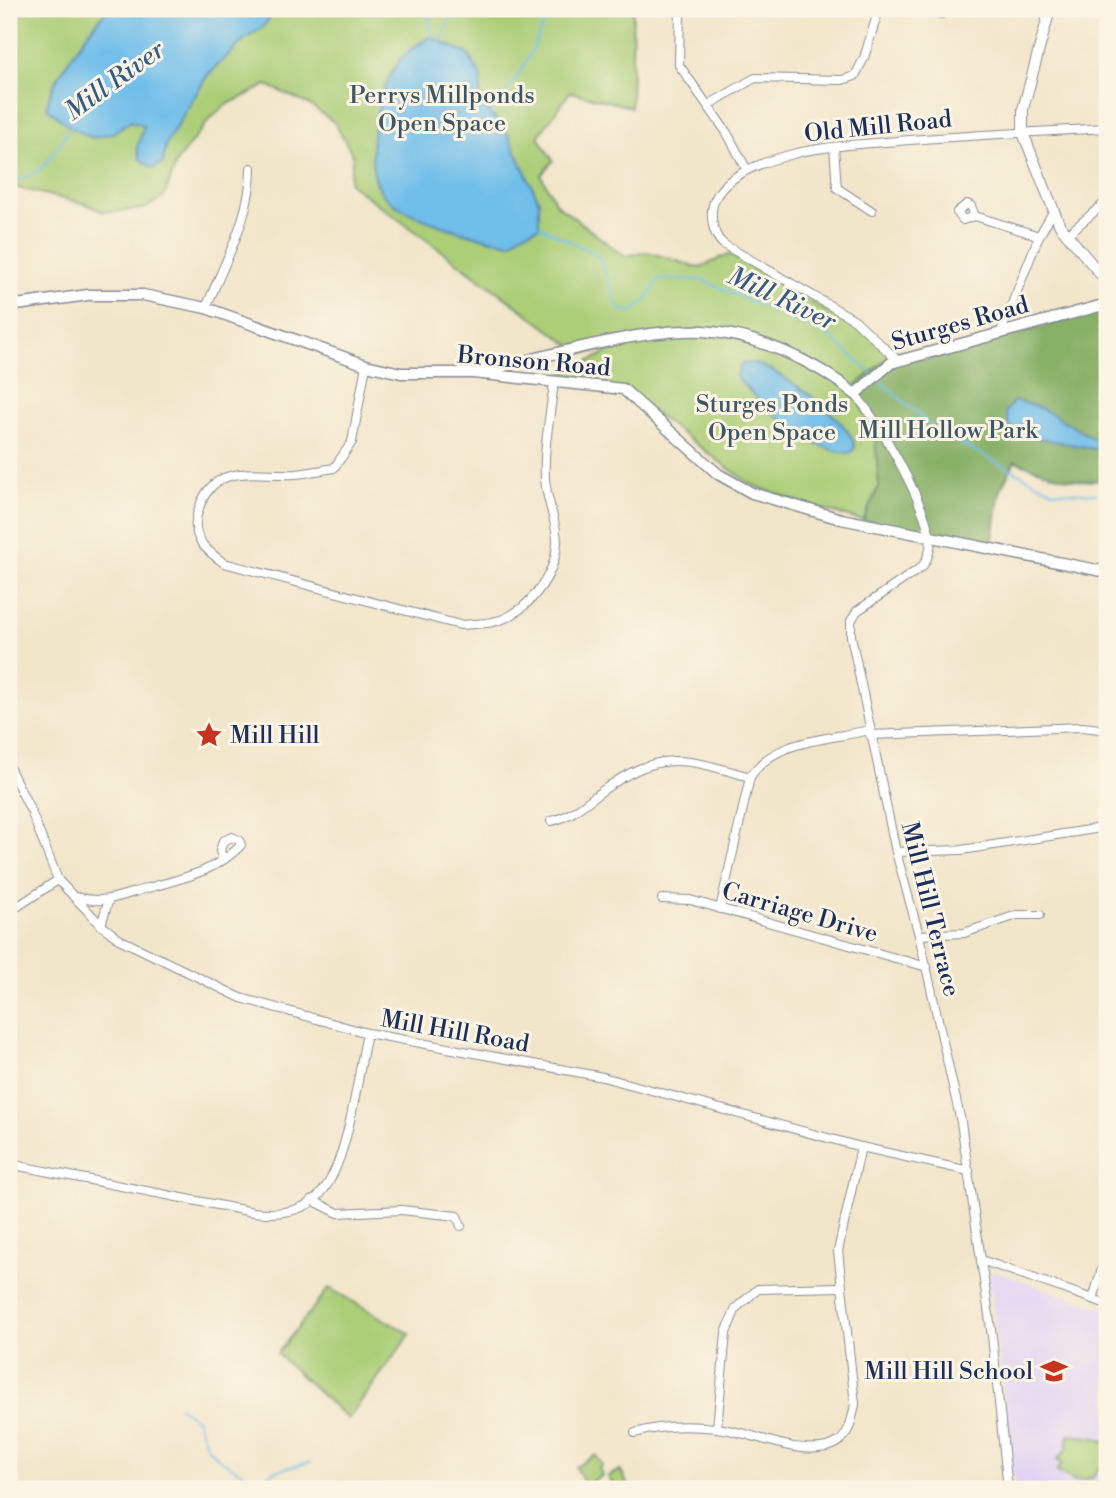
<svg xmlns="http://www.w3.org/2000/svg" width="1116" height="1498" font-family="'Libre Bodoni',serif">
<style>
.built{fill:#e0d4f4}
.green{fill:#abce77;stroke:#637e6a;stroke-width:2}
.forest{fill:#88b168;stroke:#527063;stroke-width:2}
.water{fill:#6fbeea;stroke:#4576a4;stroke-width:2}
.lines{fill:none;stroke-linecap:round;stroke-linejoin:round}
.stream{stroke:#6fbeea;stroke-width:2}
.minor-casing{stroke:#868a94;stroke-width:10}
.tertiary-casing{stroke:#868a94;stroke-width:12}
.secondary-casing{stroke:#868a94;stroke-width:13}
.minor{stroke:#fff;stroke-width:8}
.tertiary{stroke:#fff;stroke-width:10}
.secondary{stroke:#fff;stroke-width:10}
.labels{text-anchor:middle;stroke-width:6;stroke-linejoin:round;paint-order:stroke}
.park-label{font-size:24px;fill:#3f5764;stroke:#fcf5e5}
.street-label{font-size:24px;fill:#1b2f5e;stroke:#fcf5e5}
.poi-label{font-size:24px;fill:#1b2f5e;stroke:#fcf5e5;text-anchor:start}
.water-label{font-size:26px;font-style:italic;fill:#345a88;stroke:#fcf5e5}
</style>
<rect width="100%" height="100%" fill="#fcf5e5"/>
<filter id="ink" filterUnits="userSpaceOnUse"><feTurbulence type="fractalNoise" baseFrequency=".0143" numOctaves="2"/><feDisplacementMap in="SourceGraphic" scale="14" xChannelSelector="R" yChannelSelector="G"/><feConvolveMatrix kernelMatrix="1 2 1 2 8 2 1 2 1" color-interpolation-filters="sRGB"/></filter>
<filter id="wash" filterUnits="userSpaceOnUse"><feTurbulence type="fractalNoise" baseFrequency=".00686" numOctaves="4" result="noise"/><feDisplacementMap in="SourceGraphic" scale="28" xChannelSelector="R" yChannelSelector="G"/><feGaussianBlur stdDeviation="1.57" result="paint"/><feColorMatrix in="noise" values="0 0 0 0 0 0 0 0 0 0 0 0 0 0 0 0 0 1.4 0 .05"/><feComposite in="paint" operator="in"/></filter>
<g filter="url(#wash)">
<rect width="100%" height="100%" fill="#f2e6ca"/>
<polygon class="built" points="994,1271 1107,1310 1107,1489 1015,1489 989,1275"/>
<g class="green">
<polygon points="9,9 633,9 631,107 570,92 538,137 553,161 541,175 556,204 624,256 648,252 700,268 729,254 895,351 854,388 875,438 879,486 863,521 803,504 750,484 623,390 557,377 614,349 581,353 349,183 353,155 335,123 310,105 267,85 224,106 209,120 177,161 164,197 144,209 104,212 86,204 9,186"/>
<polygon points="329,1288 410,1334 348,1419 277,1354"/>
<polygon points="1069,1435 1097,1438 1107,1443 1107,1468 1102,1465 1092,1478 1075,1481 1057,1471 1062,1464 1057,1460 1067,1449"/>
<polygon points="596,1455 602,1465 599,1468 602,1476 585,1485 576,1467"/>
<polygon points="620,1470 630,1489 615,1489 608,1476"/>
</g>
<path class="forest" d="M1107,308V479C1074,486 1046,472 1015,461L1000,490L992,546L863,521L879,486L875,438L854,388L895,351L925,360Z"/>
<g class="water">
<path d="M108,9H276L263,27L244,40L207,76L166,144L163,163L153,168L140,159L137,148L144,126L130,121L113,133L92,138L70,127L48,109C43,90 93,25 108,9Z"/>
<path d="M431,37L468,54L481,77L480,96L490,114L504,126L539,201V227L521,234L511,243C481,239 401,218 383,194C360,165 377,90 398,63C407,50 418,44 431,37Z"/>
<path d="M753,363C779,369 852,420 855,448L850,453C807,451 765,407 736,377L742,364Z"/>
<path d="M1014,401C1049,405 1073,430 1104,444L1100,450L1018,434L1009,425L1006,412Z"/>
</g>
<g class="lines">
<g class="stream">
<polyline points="428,9 432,39"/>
<polyline points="441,42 454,9"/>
<path d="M490,114C513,84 540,47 547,9"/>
<path d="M9,181C43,180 54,151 72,126"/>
<polyline points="539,226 598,255 619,309 632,312 646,300 659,279 703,280 829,336 873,375"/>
<polyline points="880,381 940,433 1053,491 1096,494"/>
<polyline points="178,1406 197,1420 207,1447 219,1459 251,1478 256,1489"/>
<polyline points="254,1484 275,1471 311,1462"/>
</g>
</g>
</g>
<g filter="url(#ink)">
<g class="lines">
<g class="minor-casing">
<g id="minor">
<polyline points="680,9 679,65 727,133 747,170"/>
<polyline points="917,9 942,14"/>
<polyline points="708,105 755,78 842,80 855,76 864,58 879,9"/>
<polyline points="834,147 837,188 872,211"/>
<polyline points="975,216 963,220 957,212 967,204 971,206 975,216 1039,236"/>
<polyline points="1067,235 1107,201"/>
<path d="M206,308C224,263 251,217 251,168"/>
<polyline points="1000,334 1039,236 1053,212"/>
<path d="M897,360L855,320L723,244C714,236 711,222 712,210C716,175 769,160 797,153C830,145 865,144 898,141C968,135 1038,132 1107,128"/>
<path d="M366,365L352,442L334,468C321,470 308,473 296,474C253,476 211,460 197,515C191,539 207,551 224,563L460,625C471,624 482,624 493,622C526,615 556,576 557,542C557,521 546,500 545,478C543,447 551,413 554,381"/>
<path d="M855,394C881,425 921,496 930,536C932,547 928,559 922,567L857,611L851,621V636L896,852L919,935L961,1122L992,1336L1008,1489"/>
<polyline points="870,735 1083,727 1107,730"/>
<polyline points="9,767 31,811 58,880 101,925 119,939 241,998 367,1033 603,1077 861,1147 969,1171"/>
<path d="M551,821C571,817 585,803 602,791C660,749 684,758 750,777"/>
<polyline points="896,852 962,850 1107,827"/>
<path d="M74,897C83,898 92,901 101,900C118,899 132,892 148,888C182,878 216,872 241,845L239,840L232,837L223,841L220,851L223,859"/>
<polyline points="662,899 690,900 927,967"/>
<path d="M720,909L750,777C774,739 828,740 869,730"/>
<polyline points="9,912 58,880"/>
<polyline points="101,925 109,899"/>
<polyline points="919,935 964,933 1017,915 1040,915"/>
<path d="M9,1164L253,1212C279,1215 309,1212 325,1188C349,1155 358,1074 367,1033"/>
<polyline points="312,1200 338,1213 401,1210 457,1216 461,1226"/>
<polyline points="981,1260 1107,1304"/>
<polyline points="1093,1299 1107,1252"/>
<polyline points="717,1428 726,1333 736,1308 758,1289 840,1287"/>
<path d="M635,1433C660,1425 689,1425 716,1428C752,1431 797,1458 833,1445C849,1439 852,1419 855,1404L838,1251L861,1147"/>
</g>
</g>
<g class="tertiary-casing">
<polyline id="tertiary" points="1050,9 1023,109 1023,133 1060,226 1107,282"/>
</g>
<g class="secondary-casing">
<g id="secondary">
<polyline points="9,306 88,295 143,295 206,308 366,365 401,373 473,373 623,389 718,474 752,493 841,519 1107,572"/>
<path d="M482,371C547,357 639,328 703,331C755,334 815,361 855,394L891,363L1107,304"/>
</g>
</g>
<use href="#minor" class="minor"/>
<use href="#tertiary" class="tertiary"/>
<use href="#secondary" class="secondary"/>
</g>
</g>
<defs>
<g id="sight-bare" transform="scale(2.1)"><path d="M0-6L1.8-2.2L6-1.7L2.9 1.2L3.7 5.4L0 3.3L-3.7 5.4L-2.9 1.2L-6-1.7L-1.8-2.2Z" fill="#c8321e" stroke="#fcf5e5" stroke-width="2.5" paint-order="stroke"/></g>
<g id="school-bare" transform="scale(2.1)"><path d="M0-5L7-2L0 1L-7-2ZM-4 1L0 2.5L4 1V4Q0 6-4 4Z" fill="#c8321e" stroke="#fcf5e5" stroke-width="2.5" paint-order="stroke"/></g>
</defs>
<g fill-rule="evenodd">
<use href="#sight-bare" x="209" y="735"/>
<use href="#school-bare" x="1054" y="1371"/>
</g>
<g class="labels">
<g class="park-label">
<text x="442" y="103">Perrys Millponds<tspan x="442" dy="28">Open Space</tspan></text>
<text x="772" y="412">Sturges Ponds<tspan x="772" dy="28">Open Space</tspan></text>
<text x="948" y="438">Mill Hollow Park</text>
</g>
<g class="street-label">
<text transform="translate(878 126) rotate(-6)" y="8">Old Mill Road</text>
<text transform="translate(960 323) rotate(-16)" y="8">Sturges Road</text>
<text transform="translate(534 361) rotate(5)" y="8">Bronson Road</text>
<text transform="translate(931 909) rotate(76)" y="8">Mill Hill Terrace</text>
<text transform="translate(800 912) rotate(16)" y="8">Carriage Drive</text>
<text transform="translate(455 1031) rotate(10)" y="8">Mill Hill Road</text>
</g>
<g class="poi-label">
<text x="230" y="743">Mill Hill</text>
<text x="1033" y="1379" text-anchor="end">Mill Hill School</text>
</g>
<g class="water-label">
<text transform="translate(114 80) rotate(-36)" y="9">Mill River</text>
<text transform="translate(782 298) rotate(25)" y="9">Mill River</text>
</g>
</g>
<rect width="1116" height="1498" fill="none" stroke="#fcf5e5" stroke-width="35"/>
</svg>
